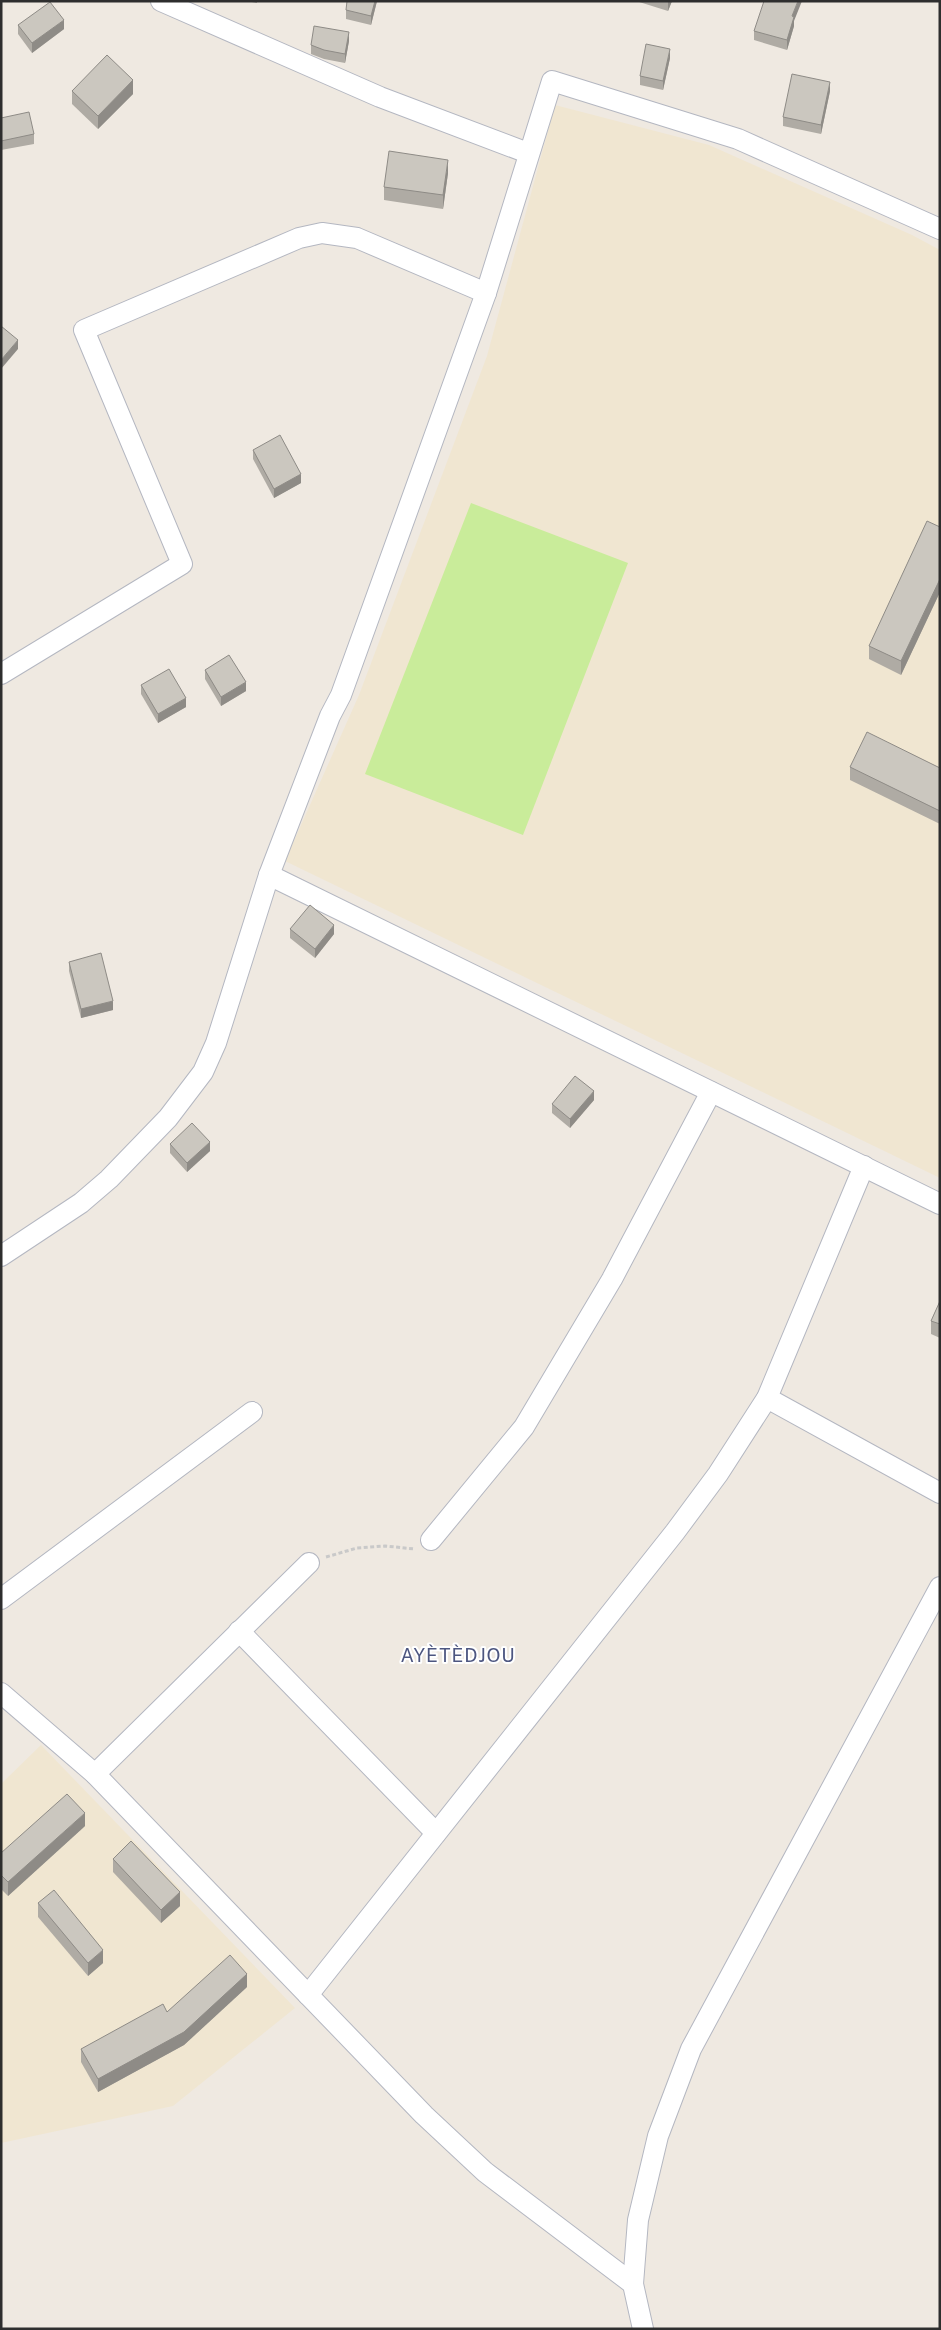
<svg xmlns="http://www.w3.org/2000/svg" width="941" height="2330" font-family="'Public Sans',sans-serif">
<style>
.education{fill:#f0e6d1}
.pitch{fill:#c9ec9a}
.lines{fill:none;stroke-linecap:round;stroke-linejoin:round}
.minor-casing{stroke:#b4b7c1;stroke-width:22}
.path{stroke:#c9c9c9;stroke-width:3;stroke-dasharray:4 2.5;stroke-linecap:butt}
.minor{stroke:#fff;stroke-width:20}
.wall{fill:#afaba4}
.shaded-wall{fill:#8e8b86}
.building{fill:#cbc7bf;stroke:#8e8b86}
.labels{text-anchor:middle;stroke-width:4;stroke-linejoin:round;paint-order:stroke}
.quarter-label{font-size:19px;letter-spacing:1px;fill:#4d5680;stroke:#fff}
</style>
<rect width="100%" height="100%" fill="#efe9e1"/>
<g class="education">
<polygon points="555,105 709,145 912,235 940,250 940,1178 285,861 359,695 487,356"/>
<polygon points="41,1745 295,2008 173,2106 1,2143 1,1784"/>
</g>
<polygon class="pitch" points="471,503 628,563 523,835 365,774"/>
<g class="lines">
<g class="minor-casing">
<g id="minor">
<polyline points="161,1 380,97 528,153"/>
<polyline points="1,674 182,564 84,330 299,238 322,233 357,238 486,293"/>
<polyline points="269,875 940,1204"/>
<polyline points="1,1256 81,1203 109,1179 168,1118 203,1072 216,1043 269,875 330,716 341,695 486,293 552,81 738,139 940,229"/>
<polyline points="767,1398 940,1493"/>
<polyline points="431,1540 524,1427 612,1279 711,1092"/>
<polyline points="1,1599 252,1412"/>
<polyline points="239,1631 436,1833"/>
<polyline points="1,1693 95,1774 424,2115 485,2172 633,2284"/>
<polyline points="95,1774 309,1563"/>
<polyline points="308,1995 675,1532 718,1474 767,1398 864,1166"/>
<polyline points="643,2329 633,2284 638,2220 658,2136 691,2049 940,1587"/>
</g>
</g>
<polyline class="path" points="326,1557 357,1548 385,1546 415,1549"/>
<use href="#minor" class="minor"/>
</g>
<g class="wall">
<polygon points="246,1 257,1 257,3"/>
<polygon points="377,1 371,25 346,19 346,10"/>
<polygon points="636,1 672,1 668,11"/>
<polygon points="794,21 794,26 787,50 754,40 754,31"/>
<polygon points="18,25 64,29 32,53 18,34"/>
<polygon points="349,41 345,63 324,59 311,54 311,45"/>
<polygon points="670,58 663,90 640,85 640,76"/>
<polygon points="72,91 133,94 98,129 72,104"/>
<polygon points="830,91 821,134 783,126 783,117"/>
<polygon points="1,118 34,134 34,144 1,150"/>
<polygon points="448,173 443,209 384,200 384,187"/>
<polygon points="253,450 301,483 274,498 253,459"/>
<polygon points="940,527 940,592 901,675 869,659 869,646"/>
<polygon points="205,670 246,691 221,706 205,679"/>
<polygon points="141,685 186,707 158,723 141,694"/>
<polygon points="850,767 940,768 940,824 850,780"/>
<polygon points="290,929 334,934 315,958 290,938"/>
<polygon points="69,962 113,1010 81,1018 69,971"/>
<polygon points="594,1100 570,1128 552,1113 552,1104"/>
<polygon points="170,1144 210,1151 187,1172 170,1153"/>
<polygon points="940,1301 940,1338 931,1334 931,1321"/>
<polygon points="85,1826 8,1896 1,1889 1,1853"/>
<polygon points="113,1859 180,1906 161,1923 113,1872"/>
<polygon points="38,1903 103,1963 88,1976 38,1917"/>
<polygon points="247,1987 184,2045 98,2092 81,2062 81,2049 167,2012"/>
</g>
<g class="shaded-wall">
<polygon points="375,1 377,1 371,25 371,16"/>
<polygon points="668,1 672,1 668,11"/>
<polygon points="798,1 802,1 794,21 794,26 787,50 787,40 792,16"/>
<polygon points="64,20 64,29 32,53 32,43"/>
<polygon points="349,32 349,41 345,63 345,54"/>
<polygon points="670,49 670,58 663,90 663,81"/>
<polygon points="133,80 133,94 98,129 98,116"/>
<polygon points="830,82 830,91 821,134 821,125"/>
<polygon points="448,160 448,173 443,209 443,195"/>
<polygon points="18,340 18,349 1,369 1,360"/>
<polygon points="301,474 301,483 274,498 274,489"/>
<polygon points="940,579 940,592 901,675 901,661"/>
<polygon points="246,682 246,691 221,706 221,697"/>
<polygon points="186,698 186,707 158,723 158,714"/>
<polygon points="334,925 334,934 315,958 315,949"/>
<polygon points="113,1001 113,1010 81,1018 81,1009"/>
<polygon points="594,1091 594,1100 570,1128 570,1119"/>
<polygon points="210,1142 210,1151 187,1172 187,1163"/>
<polygon points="85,1813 85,1826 8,1896 8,1882"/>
<polygon points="180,1892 180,1906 161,1923 161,1910"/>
<polygon points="103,1950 103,1963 88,1976 88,1963"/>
<polygon points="247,1974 247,1987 184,2045 98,2092 98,2079"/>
</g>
<g class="building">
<polygon points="347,1 375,1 371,16 346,10"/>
<polygon points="764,1 798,1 792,16 794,17 787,40 754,31"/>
<polygon points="50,2 64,20 32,43 18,25"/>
<polygon points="314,26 349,32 345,54 324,50 311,45"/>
<polygon points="646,44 670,49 663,81 640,76"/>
<polygon points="107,55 133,80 98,116 72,91"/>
<polygon points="792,74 830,82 821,125 783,117"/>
<polygon points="29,112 34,134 1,141 1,118"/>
<polygon points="389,151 448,160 443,195 384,187"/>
<polygon points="1,326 18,340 1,360"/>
<polygon points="280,435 301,474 274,489 253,450"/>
<polygon points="927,521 940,527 940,579 901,661 869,646"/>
<polygon points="229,655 246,682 221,697 205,670"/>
<polygon points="169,669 186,698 158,714 141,685"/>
<polygon points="867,732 940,768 940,811 850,767"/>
<polygon points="310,905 334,925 315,949 290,929"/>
<polygon points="101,953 113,1001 81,1009 69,962"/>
<polygon points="575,1076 594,1091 570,1119 552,1104"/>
<polygon points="192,1123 210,1142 187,1163 170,1144"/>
<polygon points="940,1301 940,1324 931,1321"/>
<polygon points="67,1794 85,1813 8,1882 1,1875 1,1853"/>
<polygon points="131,1841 180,1892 161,1910 113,1859"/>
<polygon points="54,1890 103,1950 88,1963 38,1903"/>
<polygon points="230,1955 247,1974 184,2032 98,2079 81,2049 163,2004 167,2012"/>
</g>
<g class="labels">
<g class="quarter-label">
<text x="458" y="1662">AYÈTÈDJOU</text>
</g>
</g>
<rect width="941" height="2330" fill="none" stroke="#2e2e2e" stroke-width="5"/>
</svg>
